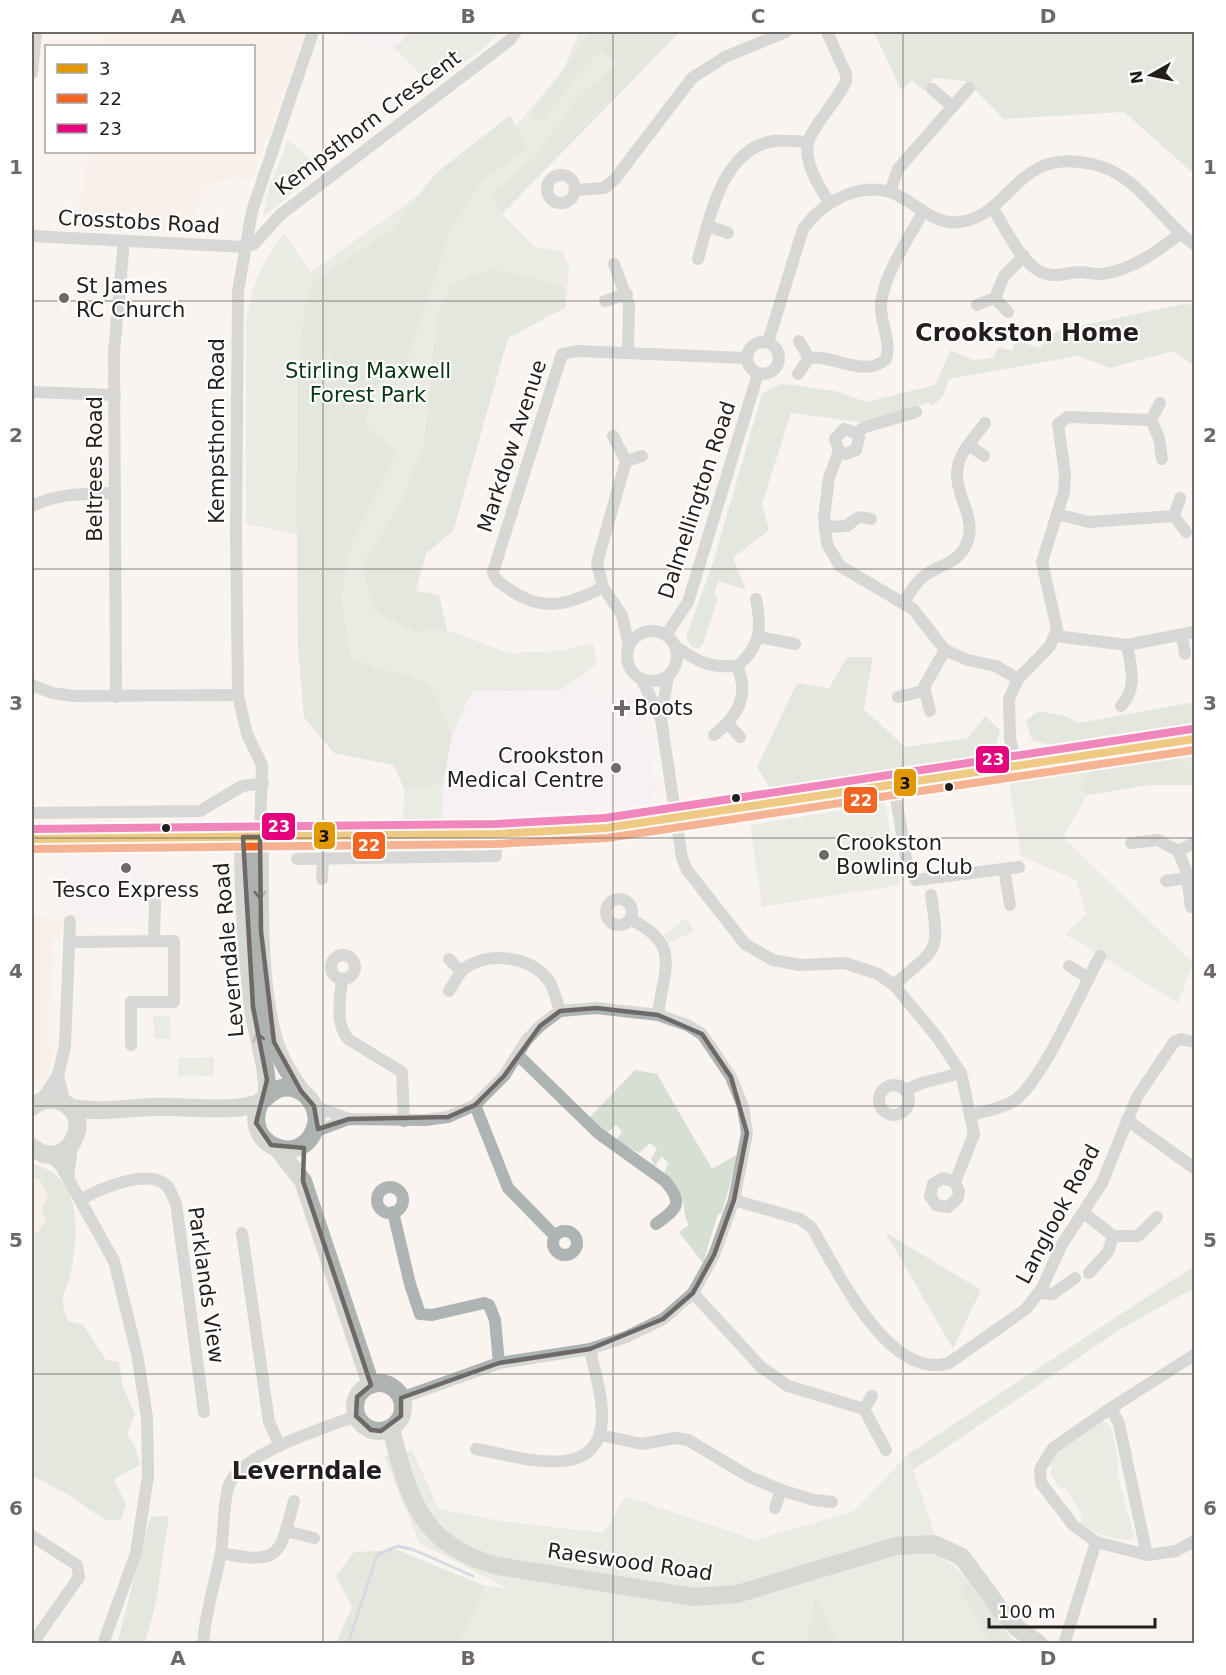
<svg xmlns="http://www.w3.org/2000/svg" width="1226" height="1675" font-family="'DejaVu Sans',sans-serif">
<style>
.commercial{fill:#f6edf6}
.built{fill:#f8eae0}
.medical{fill:#f8e8e1}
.green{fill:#d7dfd2}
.forest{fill:#cbd8c6}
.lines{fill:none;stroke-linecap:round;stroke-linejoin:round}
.stream{stroke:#adb6cc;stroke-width:3}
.street{stroke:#aeb3b3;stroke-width:12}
.secondary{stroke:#aeb3b1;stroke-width:18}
.primary{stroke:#b2b5b4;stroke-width:20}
.bus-1-casing{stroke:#fff;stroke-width:12}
.bus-2-casing{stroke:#fff;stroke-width:12}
.bus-3-casing{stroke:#fff;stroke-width:12}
.bus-1{stroke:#e29803;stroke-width:8}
.bus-2{stroke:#f26522;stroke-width:8}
.bus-3{stroke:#e5007d;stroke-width:8}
.oneway{stroke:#686866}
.marked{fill:none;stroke:#6e6966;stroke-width:4.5;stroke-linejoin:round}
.grid{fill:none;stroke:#6e6966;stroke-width:1.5;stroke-opacity:0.55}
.poi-dot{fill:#6e6966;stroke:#fff;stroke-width:2}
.bus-dot{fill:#231e1b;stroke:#fff;stroke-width:2}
.labels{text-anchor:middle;stroke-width:4.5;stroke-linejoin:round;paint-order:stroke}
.street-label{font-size:21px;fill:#231e1b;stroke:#fff}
.poi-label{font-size:21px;fill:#231e1b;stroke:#fff;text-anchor:start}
.park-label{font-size:21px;fill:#07350f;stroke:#fff}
.quarter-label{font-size:24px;font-weight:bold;fill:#231e1b;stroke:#fff}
.line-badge{stroke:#fff;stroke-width:2}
.badge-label{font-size:16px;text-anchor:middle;font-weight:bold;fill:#fff}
.pale-badge-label{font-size:16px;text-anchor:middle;font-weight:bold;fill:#111}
.neatline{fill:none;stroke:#6e6966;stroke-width:2}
.grid-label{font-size:20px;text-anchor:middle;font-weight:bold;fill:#6e6966}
</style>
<rect width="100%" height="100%" fill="#faf4f0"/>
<g class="commercial">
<polygon points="333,32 407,32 403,41 383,54"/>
<polygon points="581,676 598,700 625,687 636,691 647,721 655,794 649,804 442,821 443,783 452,735 472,691 560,690"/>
<polygon points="145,851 143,919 76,919 76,911 62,911 61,852"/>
</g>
<polygon class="built" points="103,32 305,32 251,181 237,177 209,184 199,201 189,233 79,230 87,152 254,152 254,46 99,46"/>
<g class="medical">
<polygon points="32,915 61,921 61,938 53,938 52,943 48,1048 55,1050 47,1075 32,1086"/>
<polygon points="32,1163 67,1195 32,1245"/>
</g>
<g class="green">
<polygon points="407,32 499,32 485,47 433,86 393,47 403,41"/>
<path d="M579,32H666L675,36L502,214L535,247L562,251L569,267L566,307L508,338L453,531L426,553L416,591L439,595L447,630L509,653L559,651L593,642L597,665L560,690L472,691L452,735L443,783L442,821L403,820L404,789L394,765L334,753L304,717L298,647L297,534L246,524V323C252,285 260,264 284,233L311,272L520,122L564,68Z"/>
<polygon points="288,140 322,168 263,217 268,191"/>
<polygon points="1194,754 1194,776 1087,795 1063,837 1193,963 1178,1003 1065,934 1086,914 1076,880 1021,856 1009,783"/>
<polygon points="885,803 900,885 762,907 750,825"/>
<polygon points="686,918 695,931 668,943 664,935"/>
<polygon points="153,1016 170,1016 171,1039 154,1039"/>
<polygon points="214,1057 214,1076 178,1077 178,1058"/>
<path d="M635,1070L657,1074L712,1169L738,1154L722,1213L718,1214L703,1263L679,1232L689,1225C683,1215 686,1213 683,1202C681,1191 672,1183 664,1174L668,1163L662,1156L655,1166L651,1159L657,1149L650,1143L639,1153L616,1141L622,1131L616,1125L605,1134L588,1119Z"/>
<path d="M1099,1422H1107L1111,1427L1119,1463L1117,1475L1134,1534L1131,1540C1114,1540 1094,1534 1080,1523L1082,1515L1066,1489L1058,1487L1051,1473L1052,1455Z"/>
<polygon points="412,1450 439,1509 501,1521 603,1533 626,1496 755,1540 854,1511 908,1454 943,1559 954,1566 968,1582 962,1591 991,1643 838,1643 815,1597 806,1643 457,1643 475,1613 485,1586 509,1589 419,1543 384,1456"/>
</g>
<g class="forest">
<polygon points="591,32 680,32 502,214 492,193 539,153 575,100 619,62 600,51 568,86 545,120 530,116"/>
<polygon points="874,32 1194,32 1194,174 1124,112 1004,119 966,81 934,78 924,91 912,80 901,90"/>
<polygon points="510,115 527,148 482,180 451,229 405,368 374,386 365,425 396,453 352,542 341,598 351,659 429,684 452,735 443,783 404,789 394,765 334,753 304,717 298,647 297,534 298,370 305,304 312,282 394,228 435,174"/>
<polygon points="492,269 563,286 566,307 508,338 453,531 426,553 416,591 439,595 447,630 415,631 375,612 362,564 399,507 424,444 437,319 451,285"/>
<polygon points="1183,304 1194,305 1194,366 1173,351 1110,368 1078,356 949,379 944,395 933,406 929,403 866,423 791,413 762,504 769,530 733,558 746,590 718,581 715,593 718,599 703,644 698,649 691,646 686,637 713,563 762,394 780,384 795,385 835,391 866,402 935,385 951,350 973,360 993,358 998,347 1012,351 1015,340 1039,348 1056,331"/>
<polygon points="847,657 873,657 864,709 905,747 968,738 985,716 1000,730 994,754 772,792 757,767 797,683 829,688"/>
<polygon points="1194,702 1194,725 1052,746 1032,740 1026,721 1038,711 1066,716 1078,723"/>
<polygon points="1177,759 1191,770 1194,769 1194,785 1150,785 1087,795 1080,787 1093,768"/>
<path d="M32,1164C84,1175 79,1235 70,1276C68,1285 62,1295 63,1303C63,1309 67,1316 68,1321L83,1325L106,1360L119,1362L123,1387L135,1414L127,1435L134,1444L140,1465L114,1479L126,1505L121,1520H105L65,1493L32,1476V1231L38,1233L45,1222L42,1207L48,1197L40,1180L32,1177Z"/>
<polygon points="885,1232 981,1290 953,1349"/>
<polygon points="1194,1266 1194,1288 1121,1329 913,1470 908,1454"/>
<polygon points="169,1516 156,1602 145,1643 117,1644 150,1517"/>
<polygon points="398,1550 485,1586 475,1613 457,1643 336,1643 352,1607 336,1576 354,1552"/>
<polygon points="968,1582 1013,1640 1015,1643 991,1643 961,1591"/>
<polygon points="815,1596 838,1643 806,1643"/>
</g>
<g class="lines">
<polyline class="stream" points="348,1644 377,1555 398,1546 414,1550 473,1576"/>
<g class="street">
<path d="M827,32L846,74V82C815,137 786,137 829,202"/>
<polyline points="32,73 36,32"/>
<polyline points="932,89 952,106"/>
<circle cx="561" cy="189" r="14"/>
<polyline points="575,190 604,188 615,179 692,78 725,57 786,32"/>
<polyline points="890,192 898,169 969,88"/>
<path d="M992,207C1005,227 1018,258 1039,271C1052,279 1065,273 1079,272C1087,272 1094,275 1102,274C1132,270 1156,252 1180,234"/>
<polyline points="708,226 728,233"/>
<polyline points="32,236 245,247 254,244 280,215 510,40 516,32"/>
<path d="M698,259C710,217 722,149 774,141C785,140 796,141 807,142"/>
<polyline points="614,264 629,305 628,353"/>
<polyline points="995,298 1004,276 1024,256"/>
<polyline points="605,301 627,294"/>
<polyline points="977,305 995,298 1008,312"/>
<polyline points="799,341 809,358"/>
<circle cx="763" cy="358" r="16"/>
<path d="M768,342L803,229C821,204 856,182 890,192C914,200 933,226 960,222C1014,214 1015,147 1092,164C1139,174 1158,219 1194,244"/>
<path d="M798,374L809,358C833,354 865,379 886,359C892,341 879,321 881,302C886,271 908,240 923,212"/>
<polyline points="32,392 115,395"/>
<polyline points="1151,420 1160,403"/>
<polyline points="856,433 865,427 916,412"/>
<polyline points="613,436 626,461 597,563 603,587 622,615 629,646"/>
<polyline points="969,445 984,456"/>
<polyline points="839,451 845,454 856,450 859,438 856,433 844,429 835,439 839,451 829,478 824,518 827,544 840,566 913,609 945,650 968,660 996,666 1018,679"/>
<polyline points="626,461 642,456"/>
<polyline points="1180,498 1174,516 1186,532"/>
<path d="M32,506C58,493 85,494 114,493"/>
<polyline points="1057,514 1089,522 1174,516"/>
<path d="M825,527L847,526C857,518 857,515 871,519"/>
<path d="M603,587C569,605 542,613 509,589C502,584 495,581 493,572L562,354L576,351L746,358"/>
<path d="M904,602C910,593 915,583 924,576C939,565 959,563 967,543C978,517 952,493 958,466C961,450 976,436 985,423"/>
<circle cx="652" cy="656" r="25"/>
<polyline points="666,635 688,602 758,374"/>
<polyline points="1182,635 1185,654"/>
<polyline points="1056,636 1127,645 1194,632"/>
<polyline points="759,637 795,644"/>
<path d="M675,646C699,662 707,668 737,666C761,647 762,628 756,599"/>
<polyline points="642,680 661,719 682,858 687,870 745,944 773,960 800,965 845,963 878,974 894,985 937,1037 961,1073 974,1134 955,1182 959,1191 958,1198 948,1207 936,1205 930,1196 933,1184 943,1178 955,1182"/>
<polyline points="32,685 52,693 73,696 238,695"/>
<polyline points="116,697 114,352 124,241"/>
<polyline points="898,697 923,691"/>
<path d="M1121,706C1138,688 1131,668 1127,645"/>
<polyline points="930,711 924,687 945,650"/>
<polyline points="661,718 668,676"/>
<polyline points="728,724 740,737"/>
<path d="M714,735C738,716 750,695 737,666"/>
<polyline points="1016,765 1010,738 1009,699 1018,679 1050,646 1057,629 1042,562 1064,492 1065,474 1058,424 1068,417 1151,420 1159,438 1162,459"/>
<polyline points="894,786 908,870 916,880 1019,867"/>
<polyline points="32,813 200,811 242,786 263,783"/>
<polyline points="260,837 262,765 247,734 238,695 236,528 238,291 252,211 313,32"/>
<polyline points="1131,843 1158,840 1178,851"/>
<polyline points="297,859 496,856 495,834"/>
<polyline points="1004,869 1010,905"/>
<polyline points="322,879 323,858"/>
<polyline points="1166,881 1187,878"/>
<circle cx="619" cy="912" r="13"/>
<polyline points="1191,907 1186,870 1178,851 1194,843"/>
<path d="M630,919C683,945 663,969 658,1015"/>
<polyline points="154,941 155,901"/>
<polyline points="69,942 174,941 174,1002 131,1002 131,1045"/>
<circle cx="343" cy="967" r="12"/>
<polyline points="449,959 461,972"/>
<polyline points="1069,966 1088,978"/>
<path d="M342,979C340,999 335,1023 348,1039L402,1072L404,1121"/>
<path d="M894,985C938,946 940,955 931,895"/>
<path d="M449,991C454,983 458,974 465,968C489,951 531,956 549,981C554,989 557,1002 560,1011"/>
<path d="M519,1056L598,1133L665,1181C685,1204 676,1209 656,1224"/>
<polyline points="58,1075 65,1104"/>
<circle cx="894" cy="1100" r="15"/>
<polyline points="906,1090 922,1083 961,1073"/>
<polyline points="40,1102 58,1075 65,1046 70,921"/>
<polyline points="475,1105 508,1188 555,1236"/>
<polyline points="314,1106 349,1119"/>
<path d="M972,1115C984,1111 1000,1109 1012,1102C1040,1087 1083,987 1100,956"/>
<polyline points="1127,1120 1194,1168"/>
<polyline points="314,1132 349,1119 425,1120 448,1117 475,1105 504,1076 526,1041 540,1026 560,1011 596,1008 658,1015 687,1025 702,1034 731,1077 743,1107 747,1133 734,1200 714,1255 693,1293 663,1319 626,1337 590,1349 499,1363 401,1398"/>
<polyline points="50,1155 61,1166 114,1261 137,1354 147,1417 148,1476 136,1553 103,1644"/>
<polyline points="68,1178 72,1145"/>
<circle cx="390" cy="1200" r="13"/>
<path d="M80,1200C99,1189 149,1167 167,1186C171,1190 173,1198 176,1203L204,1412"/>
<path d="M734,1200L800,1219L812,1228C837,1270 888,1381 949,1363L1026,1309L1042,1288L1061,1246L1102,1183L1137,1097L1174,1042L1181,1039L1194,1042"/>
<polyline points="393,1212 410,1284 420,1314 432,1315 484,1303 489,1305 495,1320 499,1363"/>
<polyline points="1084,1213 1113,1236 1138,1236 1157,1217"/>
<circle cx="565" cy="1243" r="12"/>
<polyline points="242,1233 269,1422 280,1446"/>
<polyline points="1089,1273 1108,1252 1113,1236"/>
<polyline points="693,1293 761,1367 788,1386 864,1409 886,1450"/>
<polyline points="1039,1293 1053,1294 1075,1278"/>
<polyline points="1111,1408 1053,1448 1040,1469 1041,1483 1073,1525 1096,1542 1147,1555 1176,1551 1194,1541"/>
<polyline points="864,1409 872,1396"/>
<polyline points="600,1435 642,1444 675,1438 688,1440 750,1477 781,1490 814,1500 832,1502"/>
<path d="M476,1449C517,1456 600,1486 602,1418C603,1396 594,1371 590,1349"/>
<polyline points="775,1508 781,1490"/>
<polyline points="286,1531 314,1538"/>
<polyline points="32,1536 77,1565 79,1577 32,1644"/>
<path d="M221,1553C281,1565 279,1556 294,1501"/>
<polyline points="1147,1555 1119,1424 1111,1408 1194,1355"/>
<path d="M203,1644C205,1613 215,1583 221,1553C224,1534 223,1500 229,1485C241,1453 325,1428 356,1416"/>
<polyline points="1064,1644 1096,1542"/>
</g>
<g class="secondary">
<path d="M243,837C243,894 246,951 253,1008C257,1037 268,1065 267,1094"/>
<path d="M260,837C260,898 257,985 275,1043C280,1060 291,1076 301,1091"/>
<path d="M32,1107C39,1101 48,1098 58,1101C99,1112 68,1177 32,1147"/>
<path d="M70,1108C103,1113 124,1108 156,1107C185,1106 214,1111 243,1107C248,1106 256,1105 260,1102C271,1094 277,1085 292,1088C310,1092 322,1113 314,1131C298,1168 241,1144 260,1103"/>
<polyline points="277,1148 303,1181 371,1385"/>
<circle cx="379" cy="1407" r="24"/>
<path d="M391,1428C408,1498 421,1546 498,1566L694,1597L737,1594L896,1546L934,1544L962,1557L1002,1612L1017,1628L1039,1644"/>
</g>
<polyline class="primary" points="32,839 495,834 606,828 1194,739"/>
<g class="bus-1-casing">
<polyline id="bus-1" points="32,839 495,834 606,828 1194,739"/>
</g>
<g class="bus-2-casing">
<polyline id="bus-2" points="32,849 495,844 607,838 1194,750"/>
</g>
<g class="bus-3-casing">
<polyline id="bus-3" points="32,829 495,824 605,818 1192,729"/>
</g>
<use href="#bus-1" class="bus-1"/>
<use href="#bus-2" class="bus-2"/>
<use href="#bus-3" class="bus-3"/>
</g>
<defs><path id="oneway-chevron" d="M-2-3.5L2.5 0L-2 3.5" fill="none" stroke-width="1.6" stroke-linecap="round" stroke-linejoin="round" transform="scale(1.5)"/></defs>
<g class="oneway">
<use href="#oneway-chevron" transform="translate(260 895) rotate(90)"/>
<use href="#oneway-chevron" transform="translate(258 1037) rotate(-103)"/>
</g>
<path d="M0 0H1226V1675H0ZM243,837H260L261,931L274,1042L301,1091L314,1106L318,1129L349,1119L448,1117L475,1105L504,1076L540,1026L560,1011L596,1008L658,1015L702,1034L731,1077L747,1133L734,1200L714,1255L693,1293L663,1319L590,1349L499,1363L401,1398V1416L381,1431L371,1430L356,1416L357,1397L371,1385L303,1181L304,1148L271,1145L256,1123L267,1080L253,1007Z" fill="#faf4f0" fill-opacity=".55" fill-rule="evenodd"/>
<path class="marked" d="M243,837H260L261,931L274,1042L301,1091L314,1106L318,1129L349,1119L448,1117L475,1105L504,1076L540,1026L560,1011L596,1008L658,1015L702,1034L731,1077L747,1133L734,1200L714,1255L693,1293L663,1319L590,1349L499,1363L401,1398V1416L381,1431L371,1430L356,1416L357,1397L371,1385L303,1181L304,1148L271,1145L256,1123L267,1080L253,1007Z"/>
<path class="grid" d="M323,32V1644M613,32V1644M903,32V1644M32,301H1194M32,569H1194M32,838H1194M32,1106H1194M32,1374H1194"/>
<g class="poi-dot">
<circle cx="64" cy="298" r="6"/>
<path d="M619 699h6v6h6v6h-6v6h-6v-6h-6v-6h6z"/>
<circle cx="616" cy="768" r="6"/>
<circle cx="824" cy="855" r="6"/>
<circle cx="126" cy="868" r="6"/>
</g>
<g class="bus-dot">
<circle cx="949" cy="787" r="5"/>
<circle cx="736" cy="798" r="5"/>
<circle cx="166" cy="828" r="5"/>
</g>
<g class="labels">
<g class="street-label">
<text transform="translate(368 123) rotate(-37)" y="7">Kempsthorn Crescent</text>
<text transform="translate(139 222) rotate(3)" y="7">Crosstobs Road</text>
<text transform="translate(217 431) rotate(-90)" y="7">Kempsthorn Road</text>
<text transform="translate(512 446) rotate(-72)" y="7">Markdow Avenue</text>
<text transform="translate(95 469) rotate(-90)" y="7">Beltrees Road</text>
<text transform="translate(697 500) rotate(-72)" y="7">Dalmellington Road</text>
<text transform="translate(229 950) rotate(-95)" y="7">Leverndale Road</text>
<text transform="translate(1058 1214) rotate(-62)" y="7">Langlook Road</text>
<text transform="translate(206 1285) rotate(82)" y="7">Parklands View</text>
<text transform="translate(630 1562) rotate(8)" y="7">Raeswood Road</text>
</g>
<g class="poi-label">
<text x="76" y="293">St James<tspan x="76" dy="24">RC Church</tspan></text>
<text x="634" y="715">Boots</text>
<text x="604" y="763" text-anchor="end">Crookston<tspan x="604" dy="24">Medical Centre</tspan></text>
<text x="836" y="850">Crookston<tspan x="836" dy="24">Bowling Club</tspan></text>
<text x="126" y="897" text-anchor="middle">Tesco Express</text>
</g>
<g class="park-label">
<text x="368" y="378">Stirling Maxwell<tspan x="368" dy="24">Forest Park</tspan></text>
</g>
<g class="quarter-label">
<text x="1027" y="341">Crookston Home</text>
<text x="307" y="1479">Leverndale</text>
</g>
</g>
<g class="line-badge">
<rect x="975" y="745" width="35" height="29" rx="6" fill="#e5007d"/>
<rect x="893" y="768" width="24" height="29" rx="6" fill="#e29803"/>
<rect x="843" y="786" width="35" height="28" rx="6" fill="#f26522"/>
<rect x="261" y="812" width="35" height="29" rx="6" fill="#e5007d"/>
<rect x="313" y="821" width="23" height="29" rx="6" fill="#e29803"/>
<rect x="352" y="831" width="34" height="29" rx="6" fill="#f26522"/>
</g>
<g class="badge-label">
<text x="993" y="765">23</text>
<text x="861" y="806">22</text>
<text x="279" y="832">23</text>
<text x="369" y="851">22</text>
</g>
<g class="pale-badge-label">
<text x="905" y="789">3</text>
<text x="324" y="842">3</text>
</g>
<rect width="1226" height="1675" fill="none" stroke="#ffffff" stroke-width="66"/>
<rect x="45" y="45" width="210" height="108" fill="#ffffff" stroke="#a7a5a4" stroke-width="1.5"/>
<rect x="57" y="64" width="30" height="9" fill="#e29803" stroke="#a7a5a4" stroke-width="1.5"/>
<text x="99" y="75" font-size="18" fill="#231e1b">3</text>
<rect x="57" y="94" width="30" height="9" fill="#f26522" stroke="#a7a5a4" stroke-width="1.5"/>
<text x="99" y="105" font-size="18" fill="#231e1b">22</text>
<rect x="57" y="124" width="30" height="9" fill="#e5007d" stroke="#a7a5a4" stroke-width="1.5"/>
<text x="99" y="135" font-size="18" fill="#231e1b">23</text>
<g transform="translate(1151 75) rotate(261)" stroke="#ffffff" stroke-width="4.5" paint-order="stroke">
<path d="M0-4.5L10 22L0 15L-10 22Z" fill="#231e1b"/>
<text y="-9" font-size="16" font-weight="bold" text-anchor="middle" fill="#231e1b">N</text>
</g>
<path d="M989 1618v9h166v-9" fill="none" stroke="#231e1b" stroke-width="3"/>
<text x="998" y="1618" font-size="18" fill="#231e1b" stroke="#ffffff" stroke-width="4.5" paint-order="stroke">100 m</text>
<rect x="33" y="33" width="1160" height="1609" class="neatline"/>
<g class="grid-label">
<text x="178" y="23">A</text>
<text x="468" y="23">B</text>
<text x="758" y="23">C</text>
<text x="1048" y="23">D</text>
<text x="16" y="174">1</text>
<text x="1210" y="174">1</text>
<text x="16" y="442">2</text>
<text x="1210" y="442">2</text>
<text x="16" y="710">3</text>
<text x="1210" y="710">3</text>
<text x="16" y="978">4</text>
<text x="1210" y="978">4</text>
<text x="16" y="1247">5</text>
<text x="1210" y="1247">5</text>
<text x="16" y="1515">6</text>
<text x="1210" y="1515">6</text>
<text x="178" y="1665">A</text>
<text x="468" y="1665">B</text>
<text x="758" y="1665">C</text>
<text x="1048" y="1665">D</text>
</g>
</svg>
